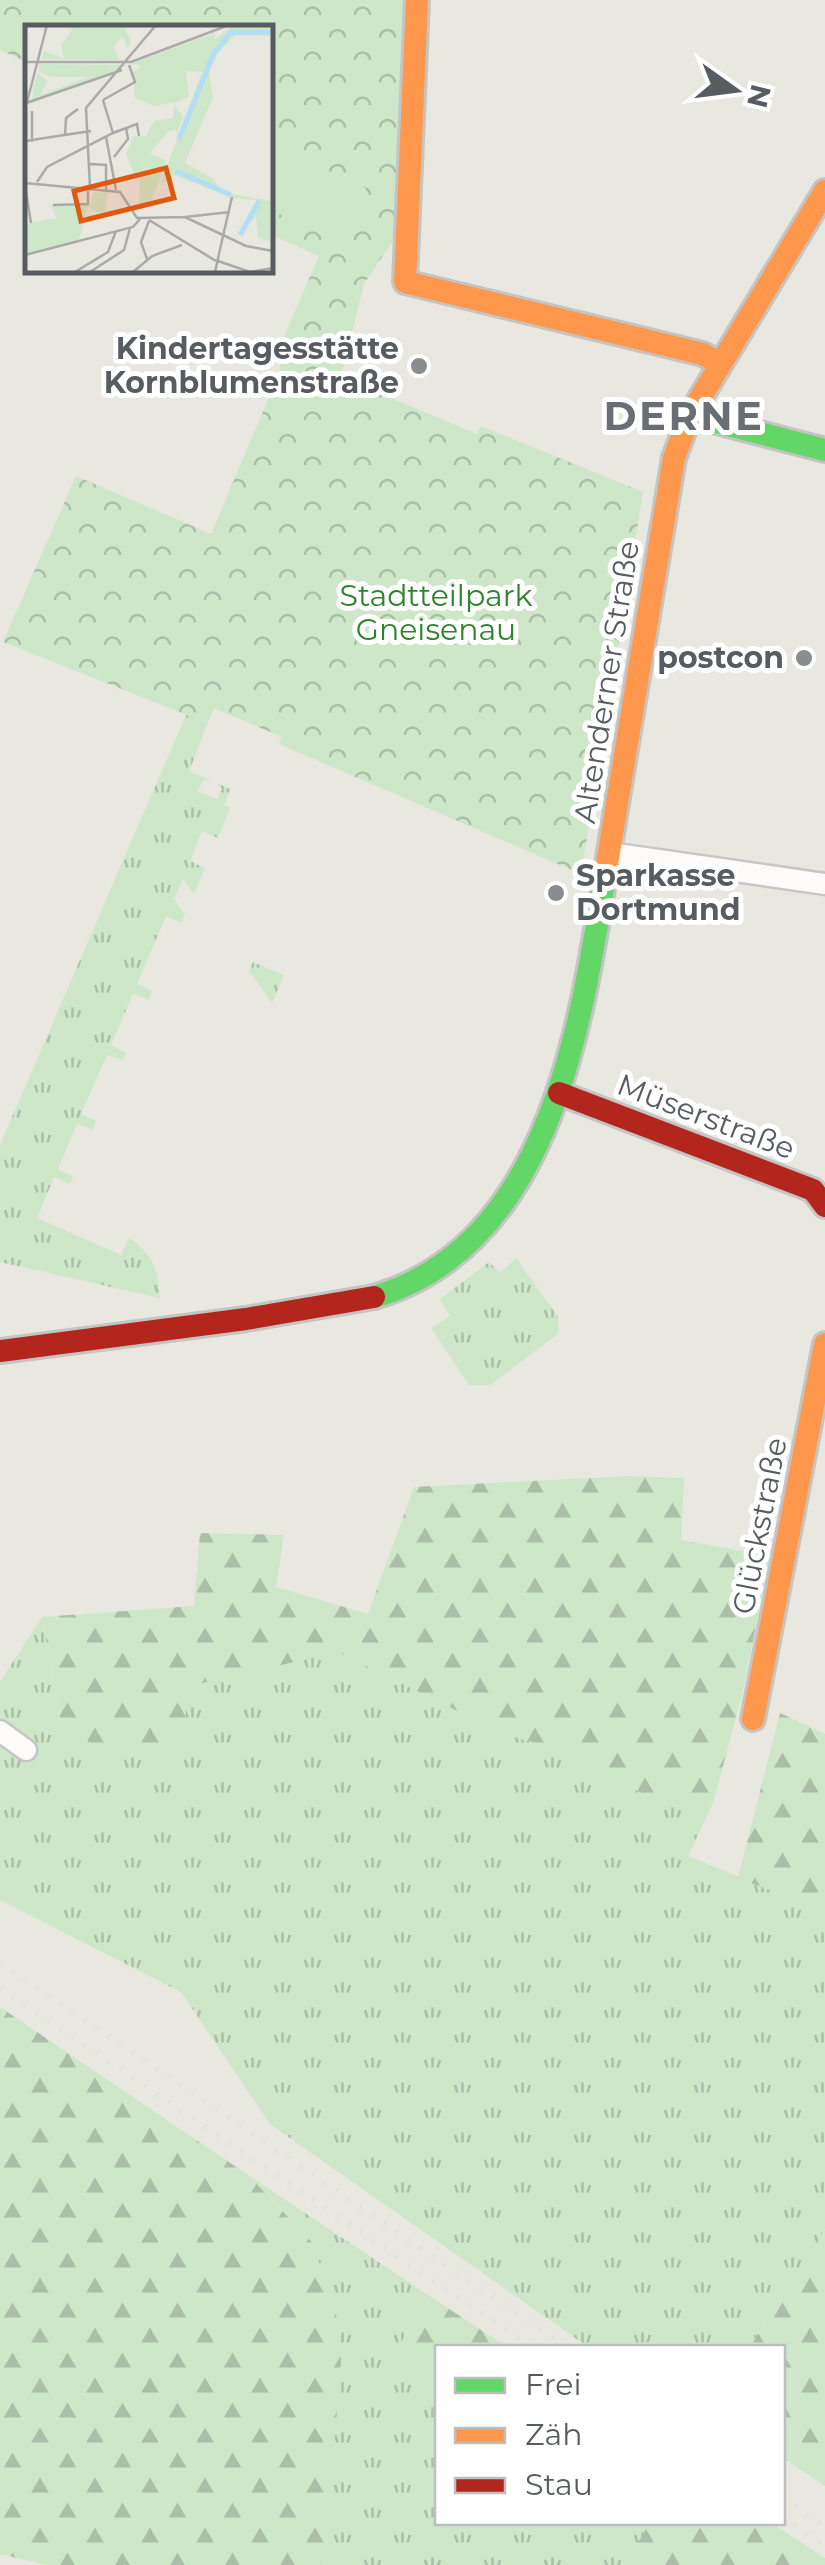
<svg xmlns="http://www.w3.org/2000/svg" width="825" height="2565" font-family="Montserrat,sans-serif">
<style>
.grass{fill:url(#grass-tufts)}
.forest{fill:url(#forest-firs)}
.park{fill:url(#park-crowns)}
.pitch{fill:#cfe7c9}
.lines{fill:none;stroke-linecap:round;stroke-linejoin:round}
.street-casing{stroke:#c6c6c5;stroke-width:25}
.fast-casing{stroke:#c4c5c3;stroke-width:28}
.slow-casing{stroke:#c4c5c3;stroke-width:28}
.jam-casing{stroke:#c4c5c3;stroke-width:28}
.street{stroke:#fcfbfa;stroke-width:20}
.fast{stroke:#63d668;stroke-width:22}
.slow{stroke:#ff974d;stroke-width:22}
.jam{stroke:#b3261e;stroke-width:22}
.rail{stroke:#e1e2e1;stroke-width:6;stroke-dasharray:2.5 12;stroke-linecap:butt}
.poi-dot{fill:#8a8d8d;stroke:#fff;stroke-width:4}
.labels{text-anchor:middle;stroke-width:10;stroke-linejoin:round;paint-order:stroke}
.poi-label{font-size:30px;font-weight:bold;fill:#575c61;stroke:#fff;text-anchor:end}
.park-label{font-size:30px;fill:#2e842c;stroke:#fff}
.street-label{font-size:30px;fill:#575c61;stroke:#fff}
.district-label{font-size:40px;font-weight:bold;letter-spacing:2.5px;fill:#686e73;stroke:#fff}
.inset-river{fill:none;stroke:#b2def6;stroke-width:5}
.inset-road{fill:none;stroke:#aaaba9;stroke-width:2.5}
.view{fill:#e15910;fill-opacity:0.15;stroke:#e15910;stroke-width:5}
.inset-edge{fill:none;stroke:#575c61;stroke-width:5}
</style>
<defs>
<pattern id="grass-tufts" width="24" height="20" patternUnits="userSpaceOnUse" patternTransform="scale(2.5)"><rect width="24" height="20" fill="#cfe7c9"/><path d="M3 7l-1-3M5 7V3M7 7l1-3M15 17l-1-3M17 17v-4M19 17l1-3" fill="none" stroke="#abbea7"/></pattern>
<pattern id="forest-firs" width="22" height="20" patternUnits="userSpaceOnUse" patternTransform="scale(2.5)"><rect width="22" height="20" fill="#cfe7c9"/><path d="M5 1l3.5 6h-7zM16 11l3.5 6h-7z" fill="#abbea7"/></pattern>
<pattern id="park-crowns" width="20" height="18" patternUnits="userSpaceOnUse" patternTransform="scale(2.5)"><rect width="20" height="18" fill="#cfe7c9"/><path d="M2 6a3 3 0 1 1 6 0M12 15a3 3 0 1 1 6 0" fill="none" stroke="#abbea7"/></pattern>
</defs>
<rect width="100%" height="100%" fill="#e8e7e0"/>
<g class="grass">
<path d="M214,707L189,771L210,780L202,781L198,792L217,799L222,789L217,783L230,789L224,805L230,808L218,838L202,831L190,861L205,868L194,894L183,879L174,899L185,914L181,923L166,916L137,984L152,991L149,1000L133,994L111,1045L126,1053L123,1061L107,1055L81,1114L96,1121L93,1130L77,1124L58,1169L73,1176L70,1184L54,1177L37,1218L121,1255L129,1238C153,1253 158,1271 160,1298L0,1262V1145L186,715L207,723Z"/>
<polygon points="253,962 284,975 272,1003 249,971"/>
<polygon points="516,1258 558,1317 559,1333 490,1385 469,1385 431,1328 450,1316 440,1299 489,1262 500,1273"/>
<polygon points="42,1617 59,1716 179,1752 190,1686 337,1651 504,1734 571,1753 643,1794 713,1803 688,1856 825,1911 825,2229 750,2347 588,2347 270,2124 181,1992 0,1900 0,1682"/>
<polygon points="248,2175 428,2295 399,2348 437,2376 438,2522 642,2523 648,2527 625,2565 320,2565 341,2362 311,2241"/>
</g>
<g class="forest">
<polygon points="628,1476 684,1478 681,1540 770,1556 742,1695 713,1803 643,1794 571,1753 504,1734 338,1652 190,1686 180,1752 99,1751 59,1716 42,1617 194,1606 200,1533 284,1535 276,1587 368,1614 414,1487"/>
<polygon points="780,1713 825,1734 825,1911 738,1878"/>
<polygon points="0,2007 248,2175 311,2241 335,2303 341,2362 328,2524 320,2565 47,2565 0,2554"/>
<polygon points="825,2229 825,2486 783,2458 782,2348 750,2347"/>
<polygon points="428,2295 507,2347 438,2348 437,2376 398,2348"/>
<polygon points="642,2522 771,2523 825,2558 825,2565 625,2565 647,2527"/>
</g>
<polygon class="park" points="0,0 407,0 394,239 364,284 341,377 477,434 481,426 643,492 581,874 279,744 282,737 214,708 207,723 3,642 76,476 211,534 279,374 285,334 319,256 270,234 270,28 28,28 27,62 0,50"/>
<polygon class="pitch" points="270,144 366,188 342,242 270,210"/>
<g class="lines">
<g class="street-casing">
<g id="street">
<polyline points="610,853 825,884"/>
<polyline points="0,1731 26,1750"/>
</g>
</g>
<g class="fast-casing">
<g id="fast">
<polyline points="690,415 825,450"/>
<path d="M374,1297C551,1245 581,1024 606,870"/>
</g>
</g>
<g class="slow-casing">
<g id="slow">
<polyline points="417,0 405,282 703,354 720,364"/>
<polyline points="606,870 674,458 690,415 825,191"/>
<polyline points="753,1719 825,1344"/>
</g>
</g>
<g class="jam-casing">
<g id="jam">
<polyline points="559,1093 813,1190 825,1206"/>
<polyline points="0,1351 246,1319 374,1297"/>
</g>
</g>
<use href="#street" class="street"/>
<use href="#fast" class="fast"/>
<use href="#slow" class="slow"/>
<use href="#jam" class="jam"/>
<g class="rail">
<polyline points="0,1962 568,2348"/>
<polyline points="0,1988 533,2348"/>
<polyline points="782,2497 825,2527"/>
<polyline points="782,2517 825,2546"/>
</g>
</g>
<g class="poi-dot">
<circle cx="419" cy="366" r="10"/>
<circle cx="804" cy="658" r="10"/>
<circle cx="556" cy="893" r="10"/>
</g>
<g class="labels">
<g class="poi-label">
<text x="399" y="359">Kindertagesstätte<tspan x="399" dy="34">Kornblumenstraße</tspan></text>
<text x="784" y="668">postcon</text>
<text x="576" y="886" text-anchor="start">Sparkasse<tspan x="576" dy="34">Dortmund</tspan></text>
</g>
<g class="park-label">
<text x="436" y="606">Stadtteilpark<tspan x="436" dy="34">Gneisenau</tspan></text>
</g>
<g class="street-label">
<text transform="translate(607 682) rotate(-81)" y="10">Altenderner Straße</text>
<text transform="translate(706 1117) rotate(21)" y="10">Müserstraße</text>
<text transform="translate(760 1526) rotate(-79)" y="10">Glückstraße</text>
</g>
<g class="district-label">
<text x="684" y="430">DERNE</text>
</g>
</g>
<g transform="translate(25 25)">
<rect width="248" height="248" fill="#e8e7e0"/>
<path d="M115,142L137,149L124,182L114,180Z" fill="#cfe7c9"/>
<path d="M50,0H98L106,16L103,23L97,12L89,22L94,35L17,34L19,26L39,33L36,20ZM208,0H247V11L210,10L192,29L184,47L188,72L160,138L189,154L196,167L247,176V217L233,213L231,191L213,211L232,175L207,173L149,150L135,160L177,47L161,46L164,72L153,77L129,81L110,73L108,48L116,40L105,39L190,8L189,15ZM15,39L102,40L6,79L9,62L0,59L9,61L13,47L22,56L16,70L63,52H26L13,46ZM149,80L158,92L150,112L152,104L143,107L125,128L141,136L137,148L117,142L116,135L117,152H111L101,129L109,111H121L129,96L148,93Z" fill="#cfe7c9"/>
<path d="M83,167L79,190L63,182L54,215L0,229V199L32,193L25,180H66L68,168Z" fill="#cfe7c9"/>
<path class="inset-river" d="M154,114L189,28L205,8L248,7M151,146L206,170M215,210L234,176"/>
<path class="inset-road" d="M0,37H106L204,0M78,75L110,57L104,40M78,75L88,108M2,77L22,0M1,78L97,45M7,86V117M40,110L41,93L53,84M81,112L91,165M0,116L66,106M89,132L103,114L101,103M65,139L81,140V165M12,157L22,142L88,108L112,99L114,111M0,158L95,167L112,193L160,192L221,221L248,226M65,163L61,83L131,0M1,167L6,198M28,180L63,179V166M160,192L205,187M124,195L191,236M198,211L207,172M0,230L108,202L115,194M122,234L116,217L124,196M193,236L225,247L248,243M50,247L83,227L91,206M65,247L99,225L105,203M108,247L127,231L157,220M190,247L198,211"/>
<path class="view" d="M141,143L149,173L56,196L49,166Z"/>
<rect width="248" height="248" class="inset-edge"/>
</g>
<rect x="435" y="2345" width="350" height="180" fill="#ffffff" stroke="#bcbec0" stroke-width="2.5"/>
<rect x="455" y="2378" width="50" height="15" fill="#63d668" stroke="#bcbec0" stroke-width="2.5"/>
<text x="525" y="2395" font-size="30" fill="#575c61">Frei</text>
<rect x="455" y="2428" width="50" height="15" fill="#ff974d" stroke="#bcbec0" stroke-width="2.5"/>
<text x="525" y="2445" font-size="30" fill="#575c61">Zäh</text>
<rect x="455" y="2478" width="50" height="15" fill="#b3261e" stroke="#bcbec0" stroke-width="2.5"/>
<text x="525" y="2495" font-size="30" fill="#575c61">Stau</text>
<g transform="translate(735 90) rotate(104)" stroke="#ffffff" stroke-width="8" paint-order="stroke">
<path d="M0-8L18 38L0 25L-18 38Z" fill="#575c61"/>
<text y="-15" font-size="28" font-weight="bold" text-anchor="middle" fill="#575c61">N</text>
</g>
</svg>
